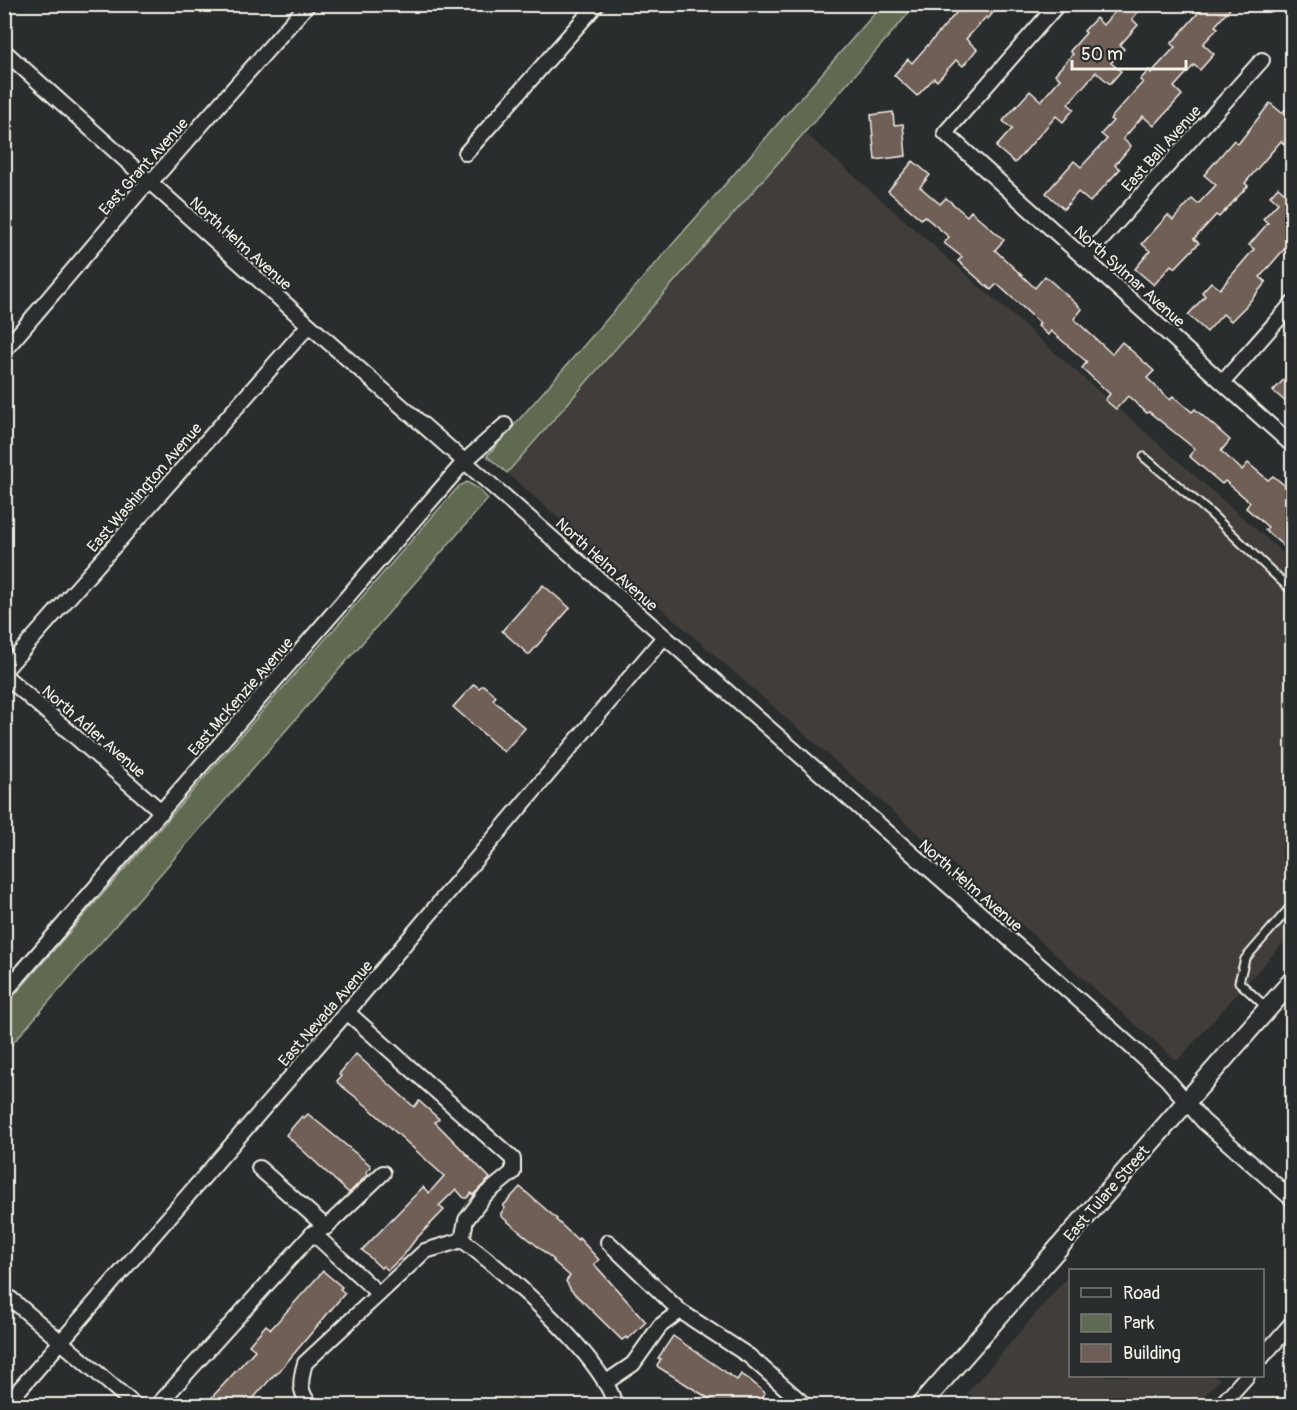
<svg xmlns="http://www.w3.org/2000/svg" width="1297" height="1410" font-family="Pangolin,sans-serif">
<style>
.built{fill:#3f3c3a}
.green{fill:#5e6a51;stroke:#a9ae9c;stroke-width:1.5}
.building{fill:#6f5e57;stroke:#f4f1e8;stroke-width:1.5}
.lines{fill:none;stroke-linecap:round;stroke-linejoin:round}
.lane-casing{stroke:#f4f1e8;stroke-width:11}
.street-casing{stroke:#f4f1e8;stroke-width:18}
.secondary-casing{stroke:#f4f1e8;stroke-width:22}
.lane{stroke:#2a2d2e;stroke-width:7}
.street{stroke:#2a2d2e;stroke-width:14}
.secondary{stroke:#2a2d2e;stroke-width:18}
.labels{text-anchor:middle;stroke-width:4.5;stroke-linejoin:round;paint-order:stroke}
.street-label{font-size:16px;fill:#f4f1e8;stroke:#2a2d2e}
</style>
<rect width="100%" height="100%" fill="#2a2d2e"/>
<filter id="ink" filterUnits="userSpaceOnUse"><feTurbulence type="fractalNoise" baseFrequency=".0167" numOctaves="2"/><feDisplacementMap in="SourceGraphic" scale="12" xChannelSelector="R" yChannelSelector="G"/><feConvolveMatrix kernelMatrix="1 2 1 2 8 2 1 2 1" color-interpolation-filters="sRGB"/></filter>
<g filter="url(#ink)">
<g class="built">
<polygon points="804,132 1292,561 1292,933 1177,1061 507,473"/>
<polygon points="1070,1274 1070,1376 1216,1376 1220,1379 1196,1405 981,1405 967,1393"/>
</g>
<g class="green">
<polygon points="882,5 916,5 507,473 487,456"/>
<polygon points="467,482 479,489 488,499 5,1052 5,1006 459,486"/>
</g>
<g class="building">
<polygon points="964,4 1000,4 988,19 986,17 966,39 977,49 963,66 956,60 937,81 934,78 917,96 894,75 908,59 912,63"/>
<polygon points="1122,4 1145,4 1132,19 1138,25 1120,45 1124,49 1111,63 1121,71 1110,84 1096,72 1068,104 1074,109 1063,122 1056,116 1015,163 996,147 1012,129 1003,121 1030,91 1041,101 1060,79 1055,74 1073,54 1070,51 1086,33 1084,31 1096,18 1103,25"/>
<polygon points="1206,4 1234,4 1215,26 1218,28 1203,44 1214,54 1200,70 1194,65 1174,87 1182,95 1154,126 1143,116 1123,139 1131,146 1115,165 1120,169 1090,202 1078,192 1064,209 1046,193 1074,161 1081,167 1107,139 1101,134 1113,121 1110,119 1143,82 1140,80 1149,70 1151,73 1175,47 1171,44"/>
<polygon points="1293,101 1293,136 1285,145 1281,141 1245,183 1248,186 1219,217 1216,215 1194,239 1199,243 1175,268 1171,265 1154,285 1135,269 1150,251 1142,244 1168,215 1173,220 1192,199 1198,204 1216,185 1204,175 1234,140 1238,144 1270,103 1282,113"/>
<polygon points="893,112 894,125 903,124 906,156 875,160 871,115"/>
<polygon points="913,161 930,175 920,187 940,204 946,198 967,216 971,211 1004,240 995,250 1035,288 1045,276 1082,309 1074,319 1112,354 1122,342 1154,371 1147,378 1170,400 1173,396 1192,412 1195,409 1230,440 1221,451 1242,470 1248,463 1268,480 1273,476 1293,492 1293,554 1265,530 1268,527 1246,508 1250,502 1225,481 1222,484 1189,456 1195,449 1149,412 1147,413 1128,396 1116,409 1105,400 1110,394 1082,368 1087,362 1051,331 1048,335 1038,326 1040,323 997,284 991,290 958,261 962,257 944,243 949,237 924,216 921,219 888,191"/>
<polygon points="1278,187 1293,200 1293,239 1260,277 1266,282 1246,306 1231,321 1223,314 1207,332 1188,315 1205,296 1202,292 1211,282 1220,289 1254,249 1249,245 1268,223 1263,219 1278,203 1270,196"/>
<polygon points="1293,370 1293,408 1273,391"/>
<polygon points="543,585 570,608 529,655 502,631"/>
<polygon points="474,684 479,688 483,685 496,696 493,700 525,728 504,752 453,707"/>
<polygon points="356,1054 414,1107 419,1101 439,1119 435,1122 490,1178 473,1195 471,1193 467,1198 464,1198 456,1189 439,1206 444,1210 415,1240 403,1256 388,1270 383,1266 381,1268 362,1250 423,1187 429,1193 444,1176 368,1107 338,1083 337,1081 341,1076 339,1074"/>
<polygon points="308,1114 370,1165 371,1167 366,1172 368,1174 349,1193 286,1135 302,1116 304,1118"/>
<polygon points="520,1187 557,1219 556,1220 578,1240 579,1238 599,1260 594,1264 646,1322 628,1339 626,1337 622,1340 571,1290 566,1281 570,1276 553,1261 554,1260 501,1216 501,1213 505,1208 503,1206"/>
<polygon points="323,1271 342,1287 340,1289 345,1293 276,1375 275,1374 249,1403 246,1400 241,1406 204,1406 255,1350 249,1345 266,1325 271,1329"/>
<polygon points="673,1336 737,1380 741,1374 749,1379 765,1393 761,1399 768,1406 721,1406 658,1367 657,1365 661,1359 658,1358"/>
</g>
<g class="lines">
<g class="lane-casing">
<g id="lane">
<polyline points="1144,457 1210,513 1292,591"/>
<polyline points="1267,1008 1239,982 1245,959 1292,905"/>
</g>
</g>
<g class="street-casing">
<g id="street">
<polyline points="1058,4 945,133 1292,445"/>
<polyline points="4,5 5,4"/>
<polyline points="4,51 309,325 1088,1008 1166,1078 1203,1121 1292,1199"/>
<polyline points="466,153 597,4"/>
<polyline points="1085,258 1262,60"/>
<polyline points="4,351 140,191 158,174 308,4"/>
<polyline points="1223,382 1292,304"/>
<polyline points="4,671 309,325"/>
<polyline points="4,675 162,812"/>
<polyline points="4,993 465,461 505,425"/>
<polyline points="347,1012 513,1159 513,1172 485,1195 466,1220 462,1240"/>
<polyline points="259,1168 326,1227"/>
<polyline points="313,1233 326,1227 383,1173"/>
<polyline points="608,1242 680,1311"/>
<polyline points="4,1293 136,1406"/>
<polyline points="1262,1357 1292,1323"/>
<polyline points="605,1383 633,1364 660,1326 680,1311 749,1356 806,1406"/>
<polyline points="5,1406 347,1012 664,637"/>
<polyline points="157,1406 313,1233 379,1294"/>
<path d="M312,1406C298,1393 300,1380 305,1363L425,1251L462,1240C501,1268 606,1359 615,1406"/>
<polyline points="1220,1406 1247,1376"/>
</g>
</g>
<g class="secondary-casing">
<polyline id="secondary" points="920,1406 1292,981"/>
</g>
<use href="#lane" class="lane"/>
<use href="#street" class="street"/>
<use href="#secondary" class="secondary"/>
</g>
</g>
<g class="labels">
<g class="street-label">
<text transform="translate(1161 148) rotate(-48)" y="6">East Ball Avenue</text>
<text transform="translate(143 166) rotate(-48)" y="6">East Grant Avenue</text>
<text transform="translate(241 243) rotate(42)" y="6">North Helm Avenue</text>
<text transform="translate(1130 276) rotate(42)" y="6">North Sylmar Avenue</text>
<text transform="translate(144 487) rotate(-49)" y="6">East Washington Avenue</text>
<text transform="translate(607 564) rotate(42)" y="6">North Helm Avenue</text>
<text transform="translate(240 696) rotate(-49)" y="6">East McKenzie Avenue</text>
<text transform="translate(94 731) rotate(41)" y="6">North Adler Avenue</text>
<text transform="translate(971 885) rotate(41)" y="6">North Helm Avenue</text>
<text transform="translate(325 1013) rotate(-49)" y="6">East Nevada Avenue</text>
<text transform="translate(1106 1193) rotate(-49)" y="6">East Tulare Street</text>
</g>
</g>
<rect width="1297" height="1410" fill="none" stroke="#2a2d2e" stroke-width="24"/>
<rect x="12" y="12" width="1273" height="1386" fill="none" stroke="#f4f1e8" stroke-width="2" filter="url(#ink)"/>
<rect x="1069" y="1269" width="195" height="108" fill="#2a2d2e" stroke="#7b7b78" stroke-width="1.5"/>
<rect x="1081" y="1288" width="30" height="9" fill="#2a2d2e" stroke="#7b7b78" stroke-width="1.5"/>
<text x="1123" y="1299" font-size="18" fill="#f4f1e8">Road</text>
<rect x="1081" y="1314" width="30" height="18" fill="#5e6a51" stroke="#7b7b78" stroke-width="1.5"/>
<text x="1123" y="1329" font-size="18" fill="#f4f1e8">Park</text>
<rect x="1081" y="1344" width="30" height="18" fill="#6f5e57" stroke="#7b7b78" stroke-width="1.5"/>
<text x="1123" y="1359" font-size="18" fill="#f4f1e8">Building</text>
<path d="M1072 60v9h114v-9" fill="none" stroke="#f4f1e8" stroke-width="3"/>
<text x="1081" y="60" font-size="18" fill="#f4f1e8" stroke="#2a2d2e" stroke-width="4.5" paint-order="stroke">50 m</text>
</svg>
